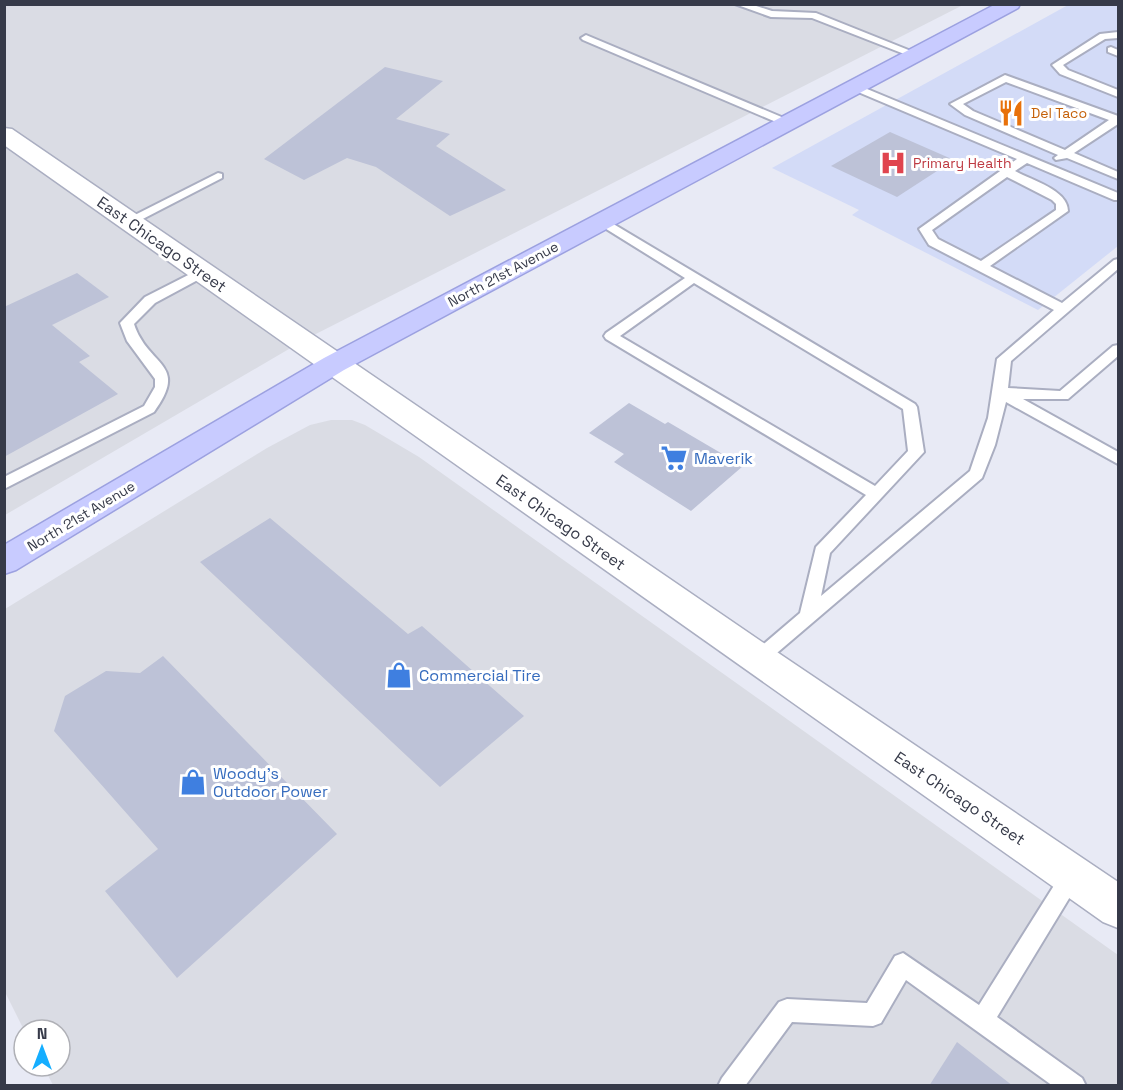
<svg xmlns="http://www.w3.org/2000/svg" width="1123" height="1090" font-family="'Space Grotesk',sans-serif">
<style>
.commercial{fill:#d3dbf7}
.industrial{fill:#dadce4}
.building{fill:#bdc2d7}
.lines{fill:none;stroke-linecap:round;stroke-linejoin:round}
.service-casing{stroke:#aaaec1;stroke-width:4}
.tertiary-casing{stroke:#aaaec1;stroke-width:3}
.secondary-casing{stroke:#9ca1e0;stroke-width:3}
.service{fill:#fff;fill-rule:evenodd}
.tertiary{fill:#fff;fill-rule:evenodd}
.secondary{fill:#c8cbff;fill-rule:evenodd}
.labels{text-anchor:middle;stroke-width:6;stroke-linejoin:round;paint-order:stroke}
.far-food-label{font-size:14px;fill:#c56008;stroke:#fff;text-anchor:start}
.far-health-label{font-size:14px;fill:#be3a42;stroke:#fff;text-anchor:start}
.far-street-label{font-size:14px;fill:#363a49;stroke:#fff}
.street-label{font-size:16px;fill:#363a49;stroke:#fff}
.shop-label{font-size:16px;fill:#366cbe;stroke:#fff;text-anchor:start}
</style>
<rect width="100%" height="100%" fill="#e8eaf5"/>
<polygon class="commercial" points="1068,5 1118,5 1118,246 1038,310 852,215 859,210 772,168"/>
<g class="industrial">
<polygon points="5,5 963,5 306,339 5,515"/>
<polygon points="331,420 352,420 365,425 419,457 1118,955 1118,1085 53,1085 43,1066 60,1066 60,1030 24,1030 5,992 5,609 267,448 310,425"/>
</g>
<g class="building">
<polygon points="385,67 443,81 396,119 450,134 436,146 506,190 450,216 376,167 347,158 304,180 264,159"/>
<polygon points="890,132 954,160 897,197 831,166"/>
<polygon points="77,273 109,297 52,325 90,356 79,362 118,394 4,457 4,307"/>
<polygon points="629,403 665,424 668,422 743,466 691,511 614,462 624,454 589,433"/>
<polygon points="270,518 408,634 422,626 524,716 440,787 200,562"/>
<polygon points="163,656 337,834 177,978 105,891 158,849 54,731 65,696 106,671 140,673"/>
<polygon points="957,1042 1013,1086 929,1086"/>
</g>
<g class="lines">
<g class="service-casing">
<g id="service">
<polygon points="735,4 750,4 772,11 816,13 921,55 912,57 812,18 771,17"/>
<polygon points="1118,32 1118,38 1105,39 1063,65 1068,70 1118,90 1118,97 1060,74 1052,65 1100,34"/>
<polygon points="586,35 791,121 792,123 791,125 783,125 583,40 581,38"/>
<polygon points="1111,47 1118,50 1118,56 1108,52 1108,48"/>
<path d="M1005,75L1118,116V124L1074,153L1118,172V179L1067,158L1056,160L1054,158L1058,155L965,115L950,104ZM1006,82L1109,120L1065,150L973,111L963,104Z"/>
<path d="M855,84L1118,193V200H1114L1027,163L1015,171C1031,180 1068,190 1068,211L990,266L1062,303L1114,260L1118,259V269L1011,361L1008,388L1060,391L1113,346L1118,345V356L1068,399H1023L1118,452V464L1006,402L995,445L982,478L764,664L758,666L752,664L749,659L752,654L800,613L816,547L866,495L606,339L604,336L606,333L685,278L595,222L597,219H605L915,404L917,407L924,452L830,553L821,596L970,471L988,418L997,359L1054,310L929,245L919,229L1017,159L851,89L850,87ZM1007,177L1052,200L1056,204V210L981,261L938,239L932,230ZM694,283L903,409L908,451L875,486L620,336Z"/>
<polygon points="218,173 222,174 222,178 133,224 125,224 123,221"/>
<path d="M202,268L208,272L207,275L155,303L134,324C148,367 190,363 154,412L4,489V477L144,406L155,387V379L127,341L120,323L145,297Z"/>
<polygon points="1072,865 1079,868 1082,875 1079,882 997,1017 1082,1078 1086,1086 1053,1086 906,980 881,1023 873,1026 792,1022 745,1086 718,1086 722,1078 779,1002 787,999 867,1003 895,956 903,953 979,1005 1065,868"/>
</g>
</g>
<g class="tertiary-casing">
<polygon id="tertiary" points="4,128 12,129 771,648 1118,882 1118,928 1103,922 4,145"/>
</g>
<g class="secondary-casing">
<polygon id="secondary" points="996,4 1020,4 1018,8 344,370 16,570 4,574 4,545 324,358"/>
</g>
<use href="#service" class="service"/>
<use href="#tertiary" class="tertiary"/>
<use href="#secondary" class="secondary"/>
</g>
<defs>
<g id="restaurant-bare" transform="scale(2.07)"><path d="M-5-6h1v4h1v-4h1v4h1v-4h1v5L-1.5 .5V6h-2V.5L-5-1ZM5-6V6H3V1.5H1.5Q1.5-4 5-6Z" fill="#e8710a" stroke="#fff" stroke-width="2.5" paint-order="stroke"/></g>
<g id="hospital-bare" transform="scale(2.07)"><path d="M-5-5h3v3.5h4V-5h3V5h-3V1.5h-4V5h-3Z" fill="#e0444e" stroke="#fff" stroke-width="2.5" paint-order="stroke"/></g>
<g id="supermarket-bare" transform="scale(2.07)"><path d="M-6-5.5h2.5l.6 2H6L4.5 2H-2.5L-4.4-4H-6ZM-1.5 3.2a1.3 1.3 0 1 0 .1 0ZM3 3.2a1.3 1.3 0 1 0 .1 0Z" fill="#3f7fe0" stroke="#fff" stroke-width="2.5" paint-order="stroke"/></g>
<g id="shop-bare" transform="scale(2.07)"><path d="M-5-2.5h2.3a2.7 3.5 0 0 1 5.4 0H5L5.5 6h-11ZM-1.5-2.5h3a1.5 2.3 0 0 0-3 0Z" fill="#3f7fe0" stroke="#fff" stroke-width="2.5" paint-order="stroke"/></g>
</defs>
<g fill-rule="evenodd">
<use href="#restaurant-bare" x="1011" y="113"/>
<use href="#hospital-bare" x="893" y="163"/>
<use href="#supermarket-bare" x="674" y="458"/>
<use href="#shop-bare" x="399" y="675"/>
<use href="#shop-bare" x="193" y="782"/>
</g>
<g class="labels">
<g class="far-food-label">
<text x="1031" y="118">Del Taco</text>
</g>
<g class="far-health-label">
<text x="913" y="168">Primary Health</text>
</g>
<g class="far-street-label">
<text transform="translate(503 274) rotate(-28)" y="5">North 21st Avenue</text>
<text transform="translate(81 516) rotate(-31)" y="5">North 21st Avenue</text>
</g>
<g class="street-label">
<text transform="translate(162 244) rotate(35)" y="6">East Chicago Street</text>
<text transform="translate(561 522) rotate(35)" y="6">East Chicago Street</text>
<text transform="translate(960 798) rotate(34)" y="6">East Chicago Street</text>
</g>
<g class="shop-label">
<text x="694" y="464">Maverik</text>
<text x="419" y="681">Commercial Tire</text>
<text x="213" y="779">Woody's<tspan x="213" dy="18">Outdoor Power</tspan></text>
</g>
</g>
<rect width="1123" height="1090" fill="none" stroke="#363a49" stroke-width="12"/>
<g transform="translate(42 1048)"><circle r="28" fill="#ffffff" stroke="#afb0b6" stroke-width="1.5"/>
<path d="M0-4.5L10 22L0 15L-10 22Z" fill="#15aeff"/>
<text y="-9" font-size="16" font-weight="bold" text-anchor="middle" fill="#363a49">N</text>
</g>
</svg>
